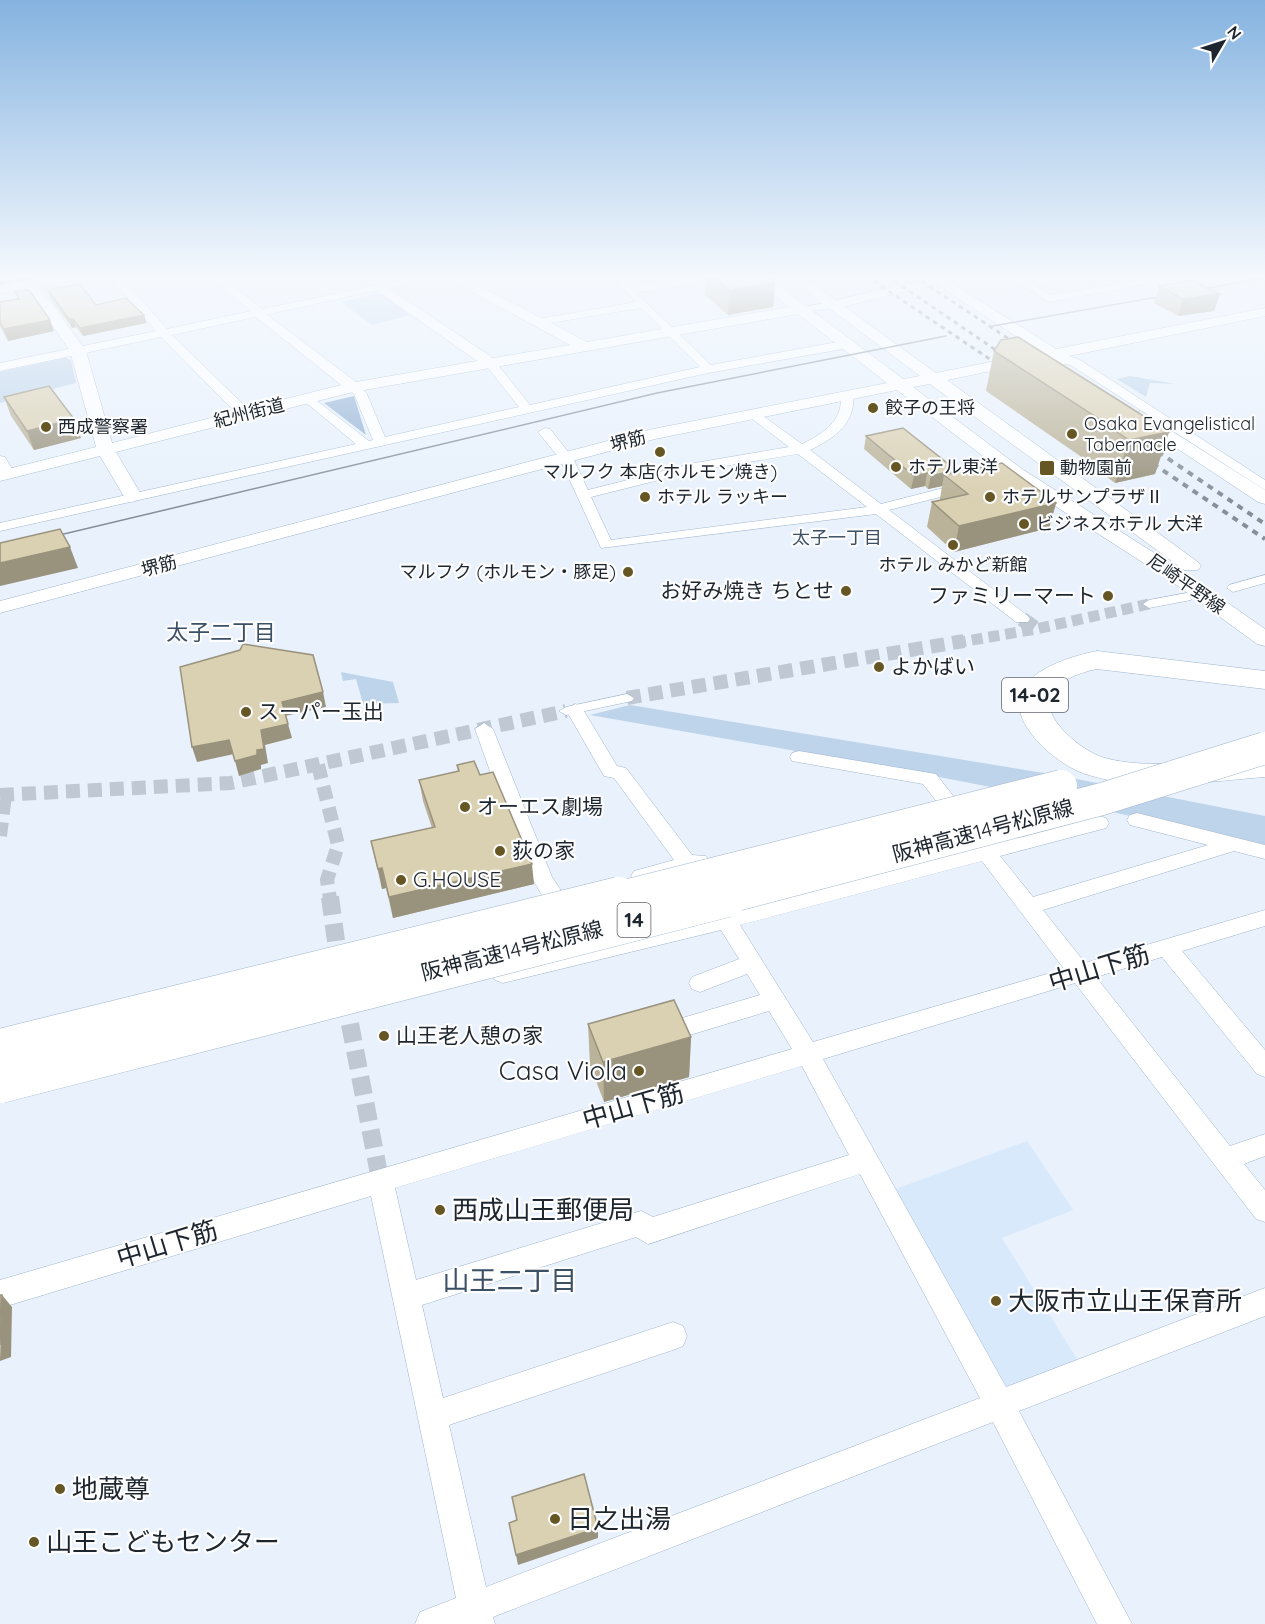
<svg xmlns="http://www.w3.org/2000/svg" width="1265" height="1624" font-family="Quicksand,'Noto Sans JP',sans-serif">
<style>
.built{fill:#d8e9fc}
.green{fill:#bed4eb}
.forest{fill:#95b4d6}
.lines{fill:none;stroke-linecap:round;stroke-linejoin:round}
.pedestrian-tunnel-far2{stroke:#bfc8d3;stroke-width:11;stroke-dasharray:11 6;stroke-linecap:butt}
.pedestrian-tunnel-far1{stroke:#bfc8d3;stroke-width:14;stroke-dasharray:14 8;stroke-linecap:butt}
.pedestrian-tunnel{stroke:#bfc8d3;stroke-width:18;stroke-dasharray:18 9;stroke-linecap:butt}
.minor-tunnel{stroke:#bfc8d3;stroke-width:15;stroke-dasharray:15 8;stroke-linecap:butt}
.pedestrian-casing{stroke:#a0b6ce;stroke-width:1}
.minor-casing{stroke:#a0b6ce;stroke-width:1}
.tertiary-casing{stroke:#a0b6ce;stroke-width:1}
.motorway-casing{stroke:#a0b6ce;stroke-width:1}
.pedestrian{fill:#fff;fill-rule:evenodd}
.minor{fill:#fff;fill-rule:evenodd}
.tertiary{fill:#fff;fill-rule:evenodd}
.motorway{fill:#fff;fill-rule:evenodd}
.tram{stroke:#868f99;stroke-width:1.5}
.rail-far1{stroke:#868f99;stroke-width:3;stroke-dasharray:4.5 4.5;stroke-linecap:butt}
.rail{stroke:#868f99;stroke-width:4;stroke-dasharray:6 6;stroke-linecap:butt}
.motorway-bridge-far1-casing{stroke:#a0b6ce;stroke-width:33;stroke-linecap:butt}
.motorway-bridge-casing{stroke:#a0b6ce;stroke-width:41;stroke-linecap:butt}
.motorway-bridge-far1{stroke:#fff;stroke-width:32}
.motorway-bridge{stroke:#fff;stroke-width:40}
.wall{fill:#bbb399}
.shaded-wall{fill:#99927d}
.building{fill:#dad0b2;stroke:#99927d;stroke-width:1.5}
.poi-dot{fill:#665624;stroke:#fdfdfd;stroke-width:2}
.labels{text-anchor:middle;stroke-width:4.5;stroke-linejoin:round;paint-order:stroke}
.far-poi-label{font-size:18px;fill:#1d252e;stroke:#fdfdfd;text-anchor:start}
.far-street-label{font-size:18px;fill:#1d252e;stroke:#fdfdfd}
.far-neighbourhood-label{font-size:18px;fill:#3c5065;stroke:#fdfdfd}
.shield{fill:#fdfdfd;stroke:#60666c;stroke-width:1.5}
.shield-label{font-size:20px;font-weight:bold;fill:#1d252e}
.poi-label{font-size:21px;fill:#1d252e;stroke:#fdfdfd;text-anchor:start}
.street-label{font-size:21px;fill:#1d252e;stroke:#fdfdfd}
.neighbourhood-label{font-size:22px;fill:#3c5065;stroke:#fdfdfd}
.near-street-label{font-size:26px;fill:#1d252e;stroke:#fdfdfd}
.near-poi-label{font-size:26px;fill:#1d252e;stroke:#fdfdfd;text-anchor:start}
.near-neighbourhood-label{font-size:27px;fill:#3c5065;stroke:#fdfdfd}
</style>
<rect width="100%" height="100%" fill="#e8f1fc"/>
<polygon class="built" points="1027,1141 1073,1210 1002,1238 1080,1364 1010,1390 994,1378 893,1190"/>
<g class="green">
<polygon points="376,294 383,295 410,315 372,325 341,302"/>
<polygon points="65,358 71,360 76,383 0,403 0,372"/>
<polygon points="1130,376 1176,384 1150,383 1146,397 1117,379"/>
<polygon points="341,672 393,682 399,703 363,704 356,679 343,681"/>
<path d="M630,705L1056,775L1265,816V848C1043,791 816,755 590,715Z"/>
</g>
<polygon class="forest" points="354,396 366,435 324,403"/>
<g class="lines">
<polyline class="pedestrian-tunnel-far2" points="955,643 1036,629 1149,604"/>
<g class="pedestrian-tunnel-far1">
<polyline points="627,698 964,641"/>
<polyline points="318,765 338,845 327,880 330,899"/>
<polyline points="0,795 231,783 566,711"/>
<polyline points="0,836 5,795"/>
</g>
<g class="pedestrian-tunnel">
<polyline points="330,897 336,941"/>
<polyline points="350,1024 380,1179"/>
</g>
<polyline class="minor-tunnel" points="1022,619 1036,629"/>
<g class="pedestrian-casing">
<g id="pedestrian">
<polygon points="1265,575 1265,583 1233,592 1227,588 1229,585"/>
<polygon points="1187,593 1193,597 1191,600 1149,608 1143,604 1149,600"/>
<polygon points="627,694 634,698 632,701 566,715 559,711 566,707"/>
</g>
</g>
<g class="minor-casing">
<g id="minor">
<polygon points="109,276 120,276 167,329 251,311 209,276 221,276 262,309 422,276 443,276 172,335 250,411 250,417 240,417 161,337 0,371 0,363 156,331"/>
<polygon points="1006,276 1019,276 1028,281 1057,276 1080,276 1036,286 1051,295 1164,276 1188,276 1049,302"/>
<polygon points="938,277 943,280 942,282 846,306 803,312 797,309"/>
<polygon points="630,287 711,365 848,340 854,344 848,348 708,373 0,531 0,523 356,444 304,401 304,395 308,394 369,441 373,440 354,394 347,387 353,383 366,392 385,437 519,407 484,363 490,359 494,360 530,405 700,367 641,308 538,325 532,322 538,319 636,302 625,290"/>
<polygon points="1055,351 1080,360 1265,480 1265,490 1072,366 1051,358 1051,352"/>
<path d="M847,391L853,395C856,424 833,439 810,450L881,504L967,482L972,483V489L889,510L1028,616L1030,619L1028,622H1016L876,514L601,548L560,459L538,432L545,428L550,429L573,458L588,490L695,463L789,447L751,418L750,415L756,411L802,444C823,434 843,421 841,395ZM798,454L867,507L611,540L591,497L695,471Z"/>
<polygon points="0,456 5,457 15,474 13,477 3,477 0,472"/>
<path d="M575,704L581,706L617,766L626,768L692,855L706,856L709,861L701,868L714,886L711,891C696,896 691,884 683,873L641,884L634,881L631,876L634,871L674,860L614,778L604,776L566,710Z"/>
<path d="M484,723L493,729L552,877L566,898L563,904C559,905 555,907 550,904C530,892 486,758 475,729Z"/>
<polygon points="799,751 936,774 972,820 969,825 955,825 923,784 792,761 790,757 792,753"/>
<path d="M1137,813L1265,845V859L1234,851L1043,910L1085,963L1265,910V926L1182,951L1265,1050V1077L1257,1074L1162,957L1096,977L1230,1146L1265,1134V1156L1244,1164L1265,1190V1222L1256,1219L1075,983L823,1059L1006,1387L1265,1288V1316L1019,1411L1132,1624H1097L993,1422L493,1617L495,1624H415L420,1612L456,1598L371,1196L0,1308V1280L792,1049L769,1011L680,1038L672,1035L668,1028L672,1021L760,995L747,974L700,992L692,989L689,983L692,977L739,959L721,930L503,983L495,980L492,974L495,968L713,916L709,910L713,904L720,902L727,904L732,911L972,849L969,843L972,838C981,835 985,837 991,844L1099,816L1106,818L1109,823L1106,828L1000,856L1033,897L1208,845L1130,825L1127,820L1130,815ZM982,861L1064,969L813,1042L740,925ZM802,1066L849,1155L653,1217L641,1211L416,1280L395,1188ZM860,1174L980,1398L486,1587L449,1425L673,1350L683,1346L687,1336L683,1326L673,1322L443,1398L422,1305L636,1237L648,1244Z"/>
</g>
</g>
<g class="tertiary-casing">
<g id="tertiary">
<polygon points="48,276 78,276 76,279 39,286 86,351 112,443 341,385 256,317 254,314 261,310 356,382 477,361 379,292 379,286 384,285 493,358 570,345 443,276 461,276 587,342 789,307 750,276 766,276 903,379 920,376 786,276 802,276 936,373 1040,352 924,276 941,276 1056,349 1265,308 1265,316 1064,357 1068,362 1060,367 1054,365 1050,359 947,380 1198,562 1201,566 1198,570 1184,570 930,384 913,387 1022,469 1181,570 1265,629 1265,646 1257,644 1167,578 1010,477 897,390 655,439 0,613 0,601 653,429 887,383 798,314 353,392 116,452 142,496 133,502 126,500 100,456 0,481 0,471 96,447 70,351 27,288 0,293 0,285"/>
<polygon points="604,276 620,276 633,285 691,276 725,276 718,280 630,294"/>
<polygon points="1140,411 1265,490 1265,504 1258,502 1134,420 1132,416"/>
</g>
</g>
<g class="motorway-casing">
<path id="motorway" d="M1097,651L1265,671V689L1097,669C1058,677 1030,699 1067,734C1077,744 1091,754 1105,758C1152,771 1217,759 1265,755V777C1209,781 1148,792 1092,776C1073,771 1057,760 1042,746C986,689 1044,662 1097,651Z"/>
</g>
<use href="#pedestrian" class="pedestrian"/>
<use href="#minor" class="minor"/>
<use href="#tertiary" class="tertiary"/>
<use href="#motorway" class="motorway"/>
<g class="tram">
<polyline points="993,326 1265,278"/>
<polyline points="47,538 657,393 946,336"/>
</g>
<g class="rail-far1">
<polyline points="866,276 1006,370"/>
<polyline points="887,276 1009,359"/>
<polyline points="914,276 1021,347"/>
<polyline points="0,283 38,276"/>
</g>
<g class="rail">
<polyline points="1148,445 1265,524"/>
<polyline points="1143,457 1265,539"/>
</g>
<g class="motorway-bridge-far1-casing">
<g id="motorway-bridge-far1">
<polyline points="613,899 1061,786"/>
<polyline points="721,899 1102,799 1265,748"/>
</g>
</g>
<g class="motorway-bridge-casing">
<g id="motorway-bridge">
<polyline points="0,1049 619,897"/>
<polyline points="0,1083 727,897"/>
</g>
</g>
<use href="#motorway-bridge-far1" class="motorway-bridge-far1"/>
<use href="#motorway-bridge" class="motorway-bridge"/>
</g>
<g class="wall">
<polygon points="706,276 766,276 775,283 773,307 728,315 705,295"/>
<polygon points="1159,286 1220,294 1214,311 1178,316 1154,303"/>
<polygon points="48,290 96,305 144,315 146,323 83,336 76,327 72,328 50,298"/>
<polygon points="15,292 54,331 8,341 0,326 0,302 18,299"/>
<polygon points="994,351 1169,432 1155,474 1115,483 1096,469 1096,467 986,391"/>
<polygon points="4,397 81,438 34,450 11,416"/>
<polygon points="866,436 955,473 1056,503 1049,528 954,552 927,527 932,502 940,500 940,499 942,486 928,489 925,486 911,489 864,449"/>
<polygon points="457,765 480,775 534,884 393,918 386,888 382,889 371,841 432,828 423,801 419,780 458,772"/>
<polygon points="588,1024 691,1037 689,1077 604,1102 590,1065"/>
</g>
<g class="shaded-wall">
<polygon points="775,283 773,307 728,315 729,290"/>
<polygon points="1220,294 1214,311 1178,316 1183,299"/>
<polygon points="144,315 146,323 83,336 80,328"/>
<polygon points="69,319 73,319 76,327 72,328"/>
<polygon points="50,320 54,331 8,341 4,329"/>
<polygon points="74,419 81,438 34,450 27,431"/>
<polygon points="1169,432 1155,474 1115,483 1129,440"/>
<polygon points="956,470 953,482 944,475 942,486 928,489 931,476"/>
<polygon points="927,473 925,486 911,489 914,476"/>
<polygon points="1056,503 1049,528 954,552 959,526"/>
<polygon points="70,547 78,568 0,586 0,563"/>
<polygon points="323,692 326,707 285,716 282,702"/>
<polygon points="288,724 292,738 265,745 268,763 261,765 261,769 239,776 235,761 257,750 261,730"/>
<polygon points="229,740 234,754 197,762 192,747"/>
<polygon points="532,864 534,884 393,918 389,897"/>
<polygon points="382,868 386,888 382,889 378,869"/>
<polygon points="691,1037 689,1077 604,1102 603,1062"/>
<polygon points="2,1295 12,1307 11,1357 0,1361"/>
<polygon points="598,1528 598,1538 518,1565 516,1555"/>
</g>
<g class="building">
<polygon points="712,276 766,276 775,283 729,290"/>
<polygon points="1192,280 1220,294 1183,299 1159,286"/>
<polygon points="80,284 96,305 126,298 144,315 80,328 73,319 69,319 48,290"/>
<polygon points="29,290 50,320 4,329 0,322 0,302 19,299 15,292"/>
<polygon points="1018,337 1169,432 1129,440 1108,426 1110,426 994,351 1001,340"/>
<polygon points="49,386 74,419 27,431 4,397"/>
<polygon points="903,428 956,470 931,476 927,473 914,476 866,436"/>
<polygon points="1002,463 1056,503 959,526 932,502 968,494 944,475"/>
<polygon points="60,529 70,547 0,563 0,543"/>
<polygon points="243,644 313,655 323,692 282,702 288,724 261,730 264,749 257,750 257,755 235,761 229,740 192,747 180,667 240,650"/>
<polygon points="474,761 480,775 493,772 532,864 389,897 382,868 378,869 371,841 435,827 419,780 459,771 457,765"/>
<polygon points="674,1000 691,1037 603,1062 588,1024"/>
<polygon points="0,1295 2,1295 0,1345"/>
<polygon points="584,1474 598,1528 516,1555 509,1523 517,1520 512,1497"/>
</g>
<linearGradient id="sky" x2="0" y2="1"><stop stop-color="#85b3e0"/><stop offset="0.55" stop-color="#f5f9fe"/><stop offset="1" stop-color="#f5f9fe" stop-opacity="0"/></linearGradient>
<rect width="1265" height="503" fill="url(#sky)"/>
<g class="poi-dot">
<circle cx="873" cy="408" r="6"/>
<circle cx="46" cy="427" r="6"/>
<circle cx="1072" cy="434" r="6"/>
<circle cx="660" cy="452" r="6"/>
<circle cx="896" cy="467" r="6"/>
<rect x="1039" y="460" width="16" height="16" rx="3"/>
<circle cx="645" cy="497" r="6"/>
<circle cx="990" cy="497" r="6"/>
<circle cx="1024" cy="524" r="6"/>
<circle cx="953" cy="545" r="6"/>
<circle cx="628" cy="572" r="6"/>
<circle cx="846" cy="591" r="6"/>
<circle cx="1108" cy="596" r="6"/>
<circle cx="879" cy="667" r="6"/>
<circle cx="246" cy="712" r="6"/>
<circle cx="465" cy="807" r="6"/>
<circle cx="500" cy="851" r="6"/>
<circle cx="401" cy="880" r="6"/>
<circle cx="384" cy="1036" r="6"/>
<circle cx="639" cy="1071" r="6"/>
<circle cx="440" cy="1210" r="6"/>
<circle cx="996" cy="1301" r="6"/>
<circle cx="60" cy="1489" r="6"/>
<circle cx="555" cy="1519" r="6"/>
<circle cx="34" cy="1542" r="6"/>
</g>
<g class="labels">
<g class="far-poi-label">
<text x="885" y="414">餃子の王将</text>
<text x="1084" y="430">Osaka Evangelistical<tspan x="1084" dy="21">Tabernacle</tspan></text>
<text x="58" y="433">西成警察署</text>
<text x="908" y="473">ホテル東洋</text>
<text x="1060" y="474">動物園前</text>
<text x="660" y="478" text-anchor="middle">マルフク 本店(ホルモン焼き)</text>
<text x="657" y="503">ホテル ラッキー</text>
<text x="1002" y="503">ホテルサンプラザⅡ</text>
<text x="1036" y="530">ビジネスホテル 大洋</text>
<text x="953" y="571" text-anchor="middle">ホテル みかど新館</text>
<text x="616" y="578" text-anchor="end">マルフク (ホルモン・豚足)</text>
</g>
<g class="far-street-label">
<text transform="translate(249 413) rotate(-14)" y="6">紀州街道</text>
<text transform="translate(628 441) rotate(-15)" y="6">堺筋</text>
<text transform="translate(159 566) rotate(-15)" y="6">堺筋</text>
<text transform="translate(1186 584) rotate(35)" y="6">尼崎平野線</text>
</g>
<g class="far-neighbourhood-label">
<text x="837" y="544">太子一丁目</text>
</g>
<g class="shield">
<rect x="1002" y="678" width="66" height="34" rx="4.5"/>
<rect x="617.5" y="903" width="33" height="34" rx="4.5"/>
</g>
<g class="shield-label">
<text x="1035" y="702">14-02</text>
<text x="634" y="927">14</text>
</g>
<g class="poi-label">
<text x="834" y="598" text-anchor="end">お好み焼き ちとせ</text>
<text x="1096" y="603" text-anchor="end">ファミリーマート</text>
<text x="891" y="674">よかばい</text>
<text x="258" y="719">スーパー玉出</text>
<text x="477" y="814">オーエス劇場</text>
<text x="512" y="858">荻の家</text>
<text x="413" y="887">G.HOUSE</text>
<text x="396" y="1043">山王老人憩の家</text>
</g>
<g class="street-label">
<text transform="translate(983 831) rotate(-15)" y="7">阪神高速14号松原線</text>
<text transform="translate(512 951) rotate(-14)" y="7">阪神高速14号松原線</text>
</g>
<g class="neighbourhood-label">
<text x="221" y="640">太子二丁目</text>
</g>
<g class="near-street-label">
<text transform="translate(1099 968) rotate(-17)" y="9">中山下筋</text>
<text transform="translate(633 1106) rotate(-16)" y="9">中山下筋</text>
<text transform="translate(167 1244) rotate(-17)" y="9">中山下筋</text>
</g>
<g class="near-poi-label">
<text x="627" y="1080" text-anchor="end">Casa Viola</text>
<text x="452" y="1219">西成山王郵便局</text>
<text x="1008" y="1310">大阪市立山王保育所</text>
<text x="72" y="1498">地蔵尊</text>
<text x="567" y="1528">日之出湯</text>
<text x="46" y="1551">山王こどもセンター</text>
</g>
<g class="near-neighbourhood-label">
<text x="510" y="1290">山王二丁目</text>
</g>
</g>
<g transform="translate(1223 42) rotate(51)" stroke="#fdfdfd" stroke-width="4.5" paint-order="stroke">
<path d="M0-4.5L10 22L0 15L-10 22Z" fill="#1d252e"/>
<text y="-9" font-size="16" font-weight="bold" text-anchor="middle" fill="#1d252e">N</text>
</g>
</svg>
